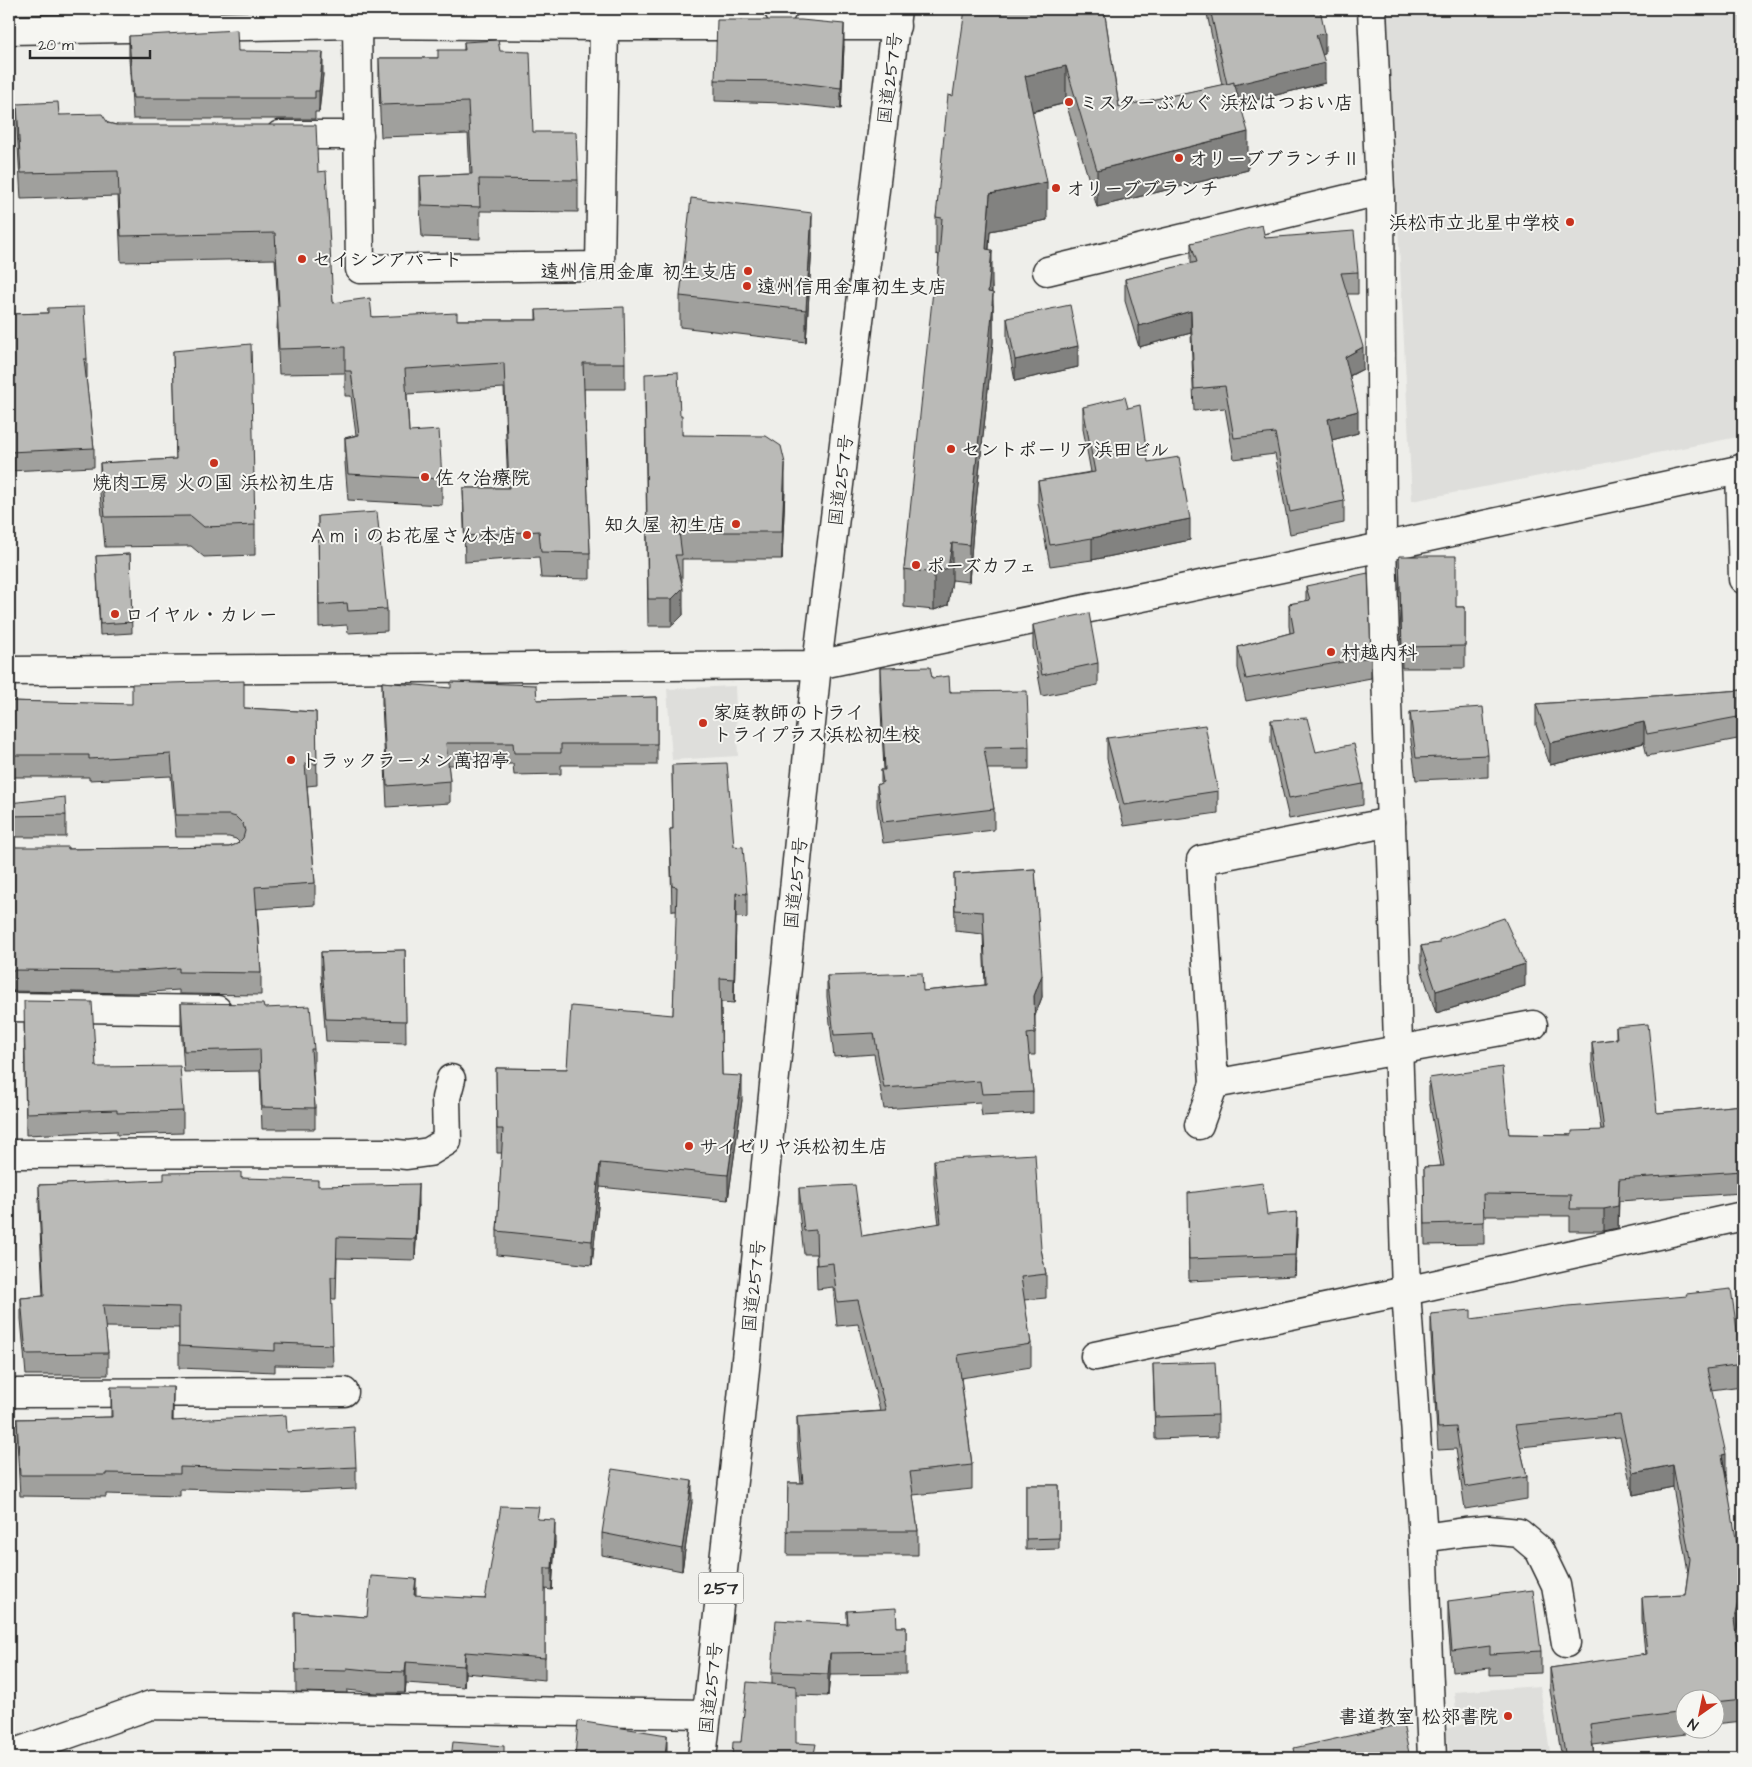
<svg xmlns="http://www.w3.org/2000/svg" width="1752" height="1767" font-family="'Architects Daughter','Klee One',sans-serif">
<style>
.built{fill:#dededb}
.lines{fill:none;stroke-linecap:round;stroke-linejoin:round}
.minor-casing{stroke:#2b2b2b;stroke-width:31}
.highway-casing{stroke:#2b2b2b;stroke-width:31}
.minor{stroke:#f6f6f2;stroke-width:28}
.highway{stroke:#f6f6f2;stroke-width:28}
.wall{fill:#a0a09d;stroke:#2b2b2b}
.shaded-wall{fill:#828280;stroke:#2b2b2b}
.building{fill:#babab7;stroke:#2b2b2b}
.poi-dot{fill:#c8321e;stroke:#f6f6f2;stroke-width:2}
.labels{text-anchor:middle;stroke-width:4;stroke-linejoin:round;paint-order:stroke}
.shield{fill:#f6f6f2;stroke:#686867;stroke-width:1}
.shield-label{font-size:18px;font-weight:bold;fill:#2b2b2b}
.street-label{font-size:19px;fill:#2b2b2b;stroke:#f6f6f2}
.poi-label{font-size:19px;font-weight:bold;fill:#2b2b2b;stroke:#f6f6f2;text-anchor:start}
</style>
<rect width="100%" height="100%" fill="#eeeeea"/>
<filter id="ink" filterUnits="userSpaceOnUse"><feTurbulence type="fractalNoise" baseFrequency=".02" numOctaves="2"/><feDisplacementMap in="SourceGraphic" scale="10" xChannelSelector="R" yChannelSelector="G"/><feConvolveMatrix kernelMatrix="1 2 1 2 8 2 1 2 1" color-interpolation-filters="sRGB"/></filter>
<g filter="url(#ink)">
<g class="built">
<polygon points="1387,9 1743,9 1743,436 1412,501"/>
<polygon points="735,686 738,756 672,760 667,689"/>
<polygon points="1540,1686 1551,1758 1450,1758 1446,1729 1471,1722 1470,1707 1456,1710 1454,1692"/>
</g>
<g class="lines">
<g class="minor-casing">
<g id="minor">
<polyline points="1372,9 1380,191 1382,547 1406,1291 1423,1538 1432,1758"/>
<polyline points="357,24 360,269 600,266 604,26"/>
<polyline points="807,26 896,26"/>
<polyline points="9,30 357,24 604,26 754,26"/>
<polyline points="280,135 359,135"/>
<polyline points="1047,271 1380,191"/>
<polyline points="1740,469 1743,579"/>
<polyline points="9,671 817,665 1382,547 1743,469"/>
<polyline points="9,1007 217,1010"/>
<polyline points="1214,1084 1201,860 1391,822"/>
<polyline points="1199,1125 1214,1084 1533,1025"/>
<polyline points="9,1154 387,1153 407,1155 429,1152 447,1141 446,1098 451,1079"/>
<polyline points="1095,1356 1406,1291 1743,1216"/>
<polyline points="9,1393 344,1392"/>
<polyline points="1423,1538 1465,1532 1488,1530 1519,1533 1539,1550 1556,1585 1566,1643"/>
<polyline points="9,1755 151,1705 707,1714"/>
</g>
</g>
<g class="highway-casing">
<polyline id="highway" points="702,1758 740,1418 817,665 897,9"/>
</g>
<use href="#minor" class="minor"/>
<use href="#highway" class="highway"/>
</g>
<g class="wall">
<rect x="718" y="9" width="46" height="1"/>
<polygon points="1104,9 1119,107 1222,85 1206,9 1320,9 1325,54 1322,54 1325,83 1240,104 1248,170 1097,207 1066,103 1032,112 1047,220 990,231 989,250 992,288 992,293 993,305 993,342 973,530 969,582 952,580 948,605 934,610 904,607 904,569 937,282 939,255 936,254 936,217 953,96"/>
<polygon points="129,36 238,51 323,74 319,112 315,112 315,119 133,119 129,58"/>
<polygon points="464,42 500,51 533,132 578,180 578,212 480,211 480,239 422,237 420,207 420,176 470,174 468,134 381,137 379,90 379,58 438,58 464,50"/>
<polygon points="844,46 841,109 784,103 715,101 715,80"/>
<polygon points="17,104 59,115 108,123 318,172 333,303 372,317 457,320 536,320 536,310 625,363 625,389 584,389 590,553 590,579 541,578 539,557 465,562 463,488 508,488 504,388 407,394 409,432 442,479 442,505 348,500 345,463 345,438 356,435 351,396 345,396 345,373 279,374 277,331 278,306 275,259 121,262 118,196 21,199 17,129"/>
<polygon points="1265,238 1358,272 1358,294 1347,294 1363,369 1350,376 1358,433 1332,440 1344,501 1344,523 1290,534 1275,454 1234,459 1225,408 1194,411 1191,333 1139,347 1125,301 1125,279 1191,264 1191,243"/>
<polygon points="812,245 806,342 680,327 680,296"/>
<polygon points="48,308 87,359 87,378 86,378 94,448 94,467 9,471 9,314 48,313"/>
<polygon points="1007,318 1078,367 1015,381 1007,339"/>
<polygon points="173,351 255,525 255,555 204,557 191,546 105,547 100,493 100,463 176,459"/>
<polygon points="645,401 680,415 682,435 785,490 782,559 682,559 682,582 681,582 683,615 672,626 648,626"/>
<polygon points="1083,407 1148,462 1190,540 1092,560 1050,566 1038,503 1038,481 1091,472 1083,429"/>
<polygon points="318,516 387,609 387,631 348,633 347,625 319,627"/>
<polygon points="130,554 132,633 100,635 96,556"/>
<polygon points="1399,556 1456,607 1465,607 1465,668 1402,668"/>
<polygon points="1306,586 1371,657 1371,678 1246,701 1238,668 1238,647 1290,633 1289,626 1289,604 1306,601"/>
<polygon points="1033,625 1098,663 1098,685 1042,696 1033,647"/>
<polygon points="880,668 932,678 1029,747 1029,769 987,769 994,809 994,830 883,843 877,806 877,785 881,783 881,770 884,770 880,690"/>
<polygon points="382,682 537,700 657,697 657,765 561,765 561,774 514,775 513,764 448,765 450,781 450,803 387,807 382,703"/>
<polygon points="1743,690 1743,738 1647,756 1644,743 1550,765 1536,725 1536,704"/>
<polygon points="9,701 244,708 316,712 317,785 307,786 315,883 315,905 257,909 261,973 261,995 179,994 179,990 136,993 9,991 9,847 68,849 229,847 237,844 239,842 236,839 229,837 176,837 171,776 89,780 89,777 9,777"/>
<polygon points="1410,712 1488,755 1488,777 1416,780 1410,733"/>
<polygon points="1271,720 1316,752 1363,784 1363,805 1289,819 1271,742"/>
<polygon points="1107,738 1218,791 1218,813 1124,826 1107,759"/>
<polygon points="672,765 734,846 747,894 747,918 736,917 734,1003 721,1002 722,1075 742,1100 728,1200 600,1187 592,1265 497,1255 497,1231 502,1153 497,1153 496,1068 567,1069 673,1015 677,911 672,911 670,829 673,829"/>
<polygon points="9,803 66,815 66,837 9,837"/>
<polygon points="1035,869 1042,997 1035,1016 1035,1055 1029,1055 1033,1092 1033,1113 982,1116 980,1102 884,1109 874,1054 834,1057 827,997 827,976 923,991 985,985 983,934 955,931 954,874"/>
<polygon points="1439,943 1525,986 1436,1013 1421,968 1421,946"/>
<polygon points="405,950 406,1043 326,1041 321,974 321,952"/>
<polygon points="181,1003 264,1008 314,1049 314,1071 313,1071 315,1108 315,1129 262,1129 260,1071 184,1072 181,1025"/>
<polygon points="24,1023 96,1067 183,1111 183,1133 117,1135 117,1131 26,1135"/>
<polygon points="1616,1027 1657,1113 1743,1105 1742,1193 1619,1201 1618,1228 1604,1231 1570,1231 1570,1216 1484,1216 1484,1244 1425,1245 1424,1167 1441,1166 1429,1100 1429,1078 1509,1134 1572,1135 1601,1130 1592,1064 1592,1042 1616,1039"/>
<polygon points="934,1160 1041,1249 1046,1274 1046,1298 1024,1300 1031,1344 1031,1367 961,1378 972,1465 972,1489 913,1495 918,1531 918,1555 787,1555 788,1483 801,1483 797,1441 797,1417 880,1411 858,1324 837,1326 833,1287 817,1289 816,1254 804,1254 799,1212 799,1188 862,1236 939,1224 934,1184"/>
<polygon points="241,1178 318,1186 418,1205 415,1260 337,1258 336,1299 331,1299 333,1366 275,1365 275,1372 179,1368 179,1328 105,1327 108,1353 108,1375 26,1375 21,1319 21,1298 43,1296 39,1206 39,1185"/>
<polygon points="1188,1215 1267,1215 1297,1234 1295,1276 1189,1281"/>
<polygon points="1431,1314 1471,1319 1742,1364 1742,1386 1711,1390 1726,1476 1743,1602 1736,1633 1743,1691 1743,1721 1714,1724 1714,1700 1684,1700 1684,1730 1686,1730 1686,1734 1593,1745 1594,1758 1562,1758 1550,1690 1550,1668 1645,1655 1642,1619 1642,1597 1685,1595 1688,1572 1673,1487 1633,1495 1620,1437 1520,1447 1527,1477 1527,1499 1465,1509 1456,1449 1438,1450 1431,1336"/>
<polygon points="1153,1364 1218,1415 1218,1437 1155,1439"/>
<polygon points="111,1387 173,1408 173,1421 287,1432 356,1467 356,1489 293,1492 180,1489 180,1496 106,1494 106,1497 20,1496 17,1441 17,1419 111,1417"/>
<polygon points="1026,1485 1059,1485 1059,1549 1026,1550"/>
<polygon points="692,1502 682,1571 602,1555 602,1533"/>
<polygon points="539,1519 555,1542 552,1590 545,1589 545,1680 465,1673 464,1687 406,1683 405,1693 376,1693 347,1690 347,1693 296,1692 295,1612 367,1617 416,1596 485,1599"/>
<polygon points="1448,1601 1541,1651 1541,1673 1490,1675 1490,1668 1452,1672 1448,1622"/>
<polygon points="847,1611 897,1627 906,1627 906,1674 830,1675 828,1696 796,1695 732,1758 772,1684 772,1672 847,1624"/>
</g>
<g class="shaded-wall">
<polygon points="844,24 844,46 841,109 841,88"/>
<polygon points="1325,33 1325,54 1316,56 1316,35"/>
<polygon points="323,52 323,74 319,112 319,91"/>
<polygon points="1325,63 1325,83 1227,107 1227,86"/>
<polygon points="1066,66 1066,103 1025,113 1025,76"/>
<polygon points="1248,132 1248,170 1097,207 1097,170"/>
<polygon points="1047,182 1047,220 990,231 986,287 986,249 990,194"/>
<polygon points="812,213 812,245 806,342 806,310"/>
<polygon points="992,250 992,288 988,330 988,292"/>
<polygon points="993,293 993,342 973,530 969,582 969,545 973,493"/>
<polygon points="1191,311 1191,333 1139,347 1139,326"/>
<polygon points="1078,346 1078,367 1015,381 1015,360"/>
<polygon points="1363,347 1363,369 1345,378 1345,357"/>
<polygon points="1358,411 1358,433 1328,441 1328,419"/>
<polygon points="785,463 785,490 782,559 782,532"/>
<polygon points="1190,519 1190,540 1092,560 1092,538"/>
<polygon points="952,543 952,580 948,605 934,610 934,573"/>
<polygon points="683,588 683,615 672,626 672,599"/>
<polygon points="1644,722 1644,743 1550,765 1550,743"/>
<polygon points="736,893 736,917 734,1003 734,979"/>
<polygon points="1525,964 1525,986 1436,1013 1436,991"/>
<polygon points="1042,975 1042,997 1034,1018 1034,996"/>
<polygon points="742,1076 742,1100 728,1200 728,1175"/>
<polygon points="600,1163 600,1187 592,1265 592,1241"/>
<polygon points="1742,1171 1743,1171 1743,1192 1742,1193"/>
<polygon points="1619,1179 1618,1228 1604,1231 1604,1209"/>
<polygon points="418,1184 418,1205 415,1260 415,1239"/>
<polygon points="1297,1212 1297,1234 1295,1276 1295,1255"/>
<polygon points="173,1387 173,1408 172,1443 172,1421"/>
<polygon points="1726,1454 1726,1476 1722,1455"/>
<polygon points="1673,1465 1673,1487 1633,1495 1633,1473"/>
<polygon points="692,1481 692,1502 682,1571 682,1549"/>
<polygon points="555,1520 555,1542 552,1590 552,1568"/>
<polygon points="416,1579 416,1601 414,1595"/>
<polygon points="1743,1580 1743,1602 1734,1641 1734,1619"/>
<polygon points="465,1652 465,1673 464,1687 464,1666"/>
<polygon points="830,1653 830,1675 828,1696 828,1674"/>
<polygon points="406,1662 406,1683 405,1693 405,1672"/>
<polygon points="667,1735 667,1758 665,1758"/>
</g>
<g class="building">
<polygon points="965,9 1104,9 1119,107 1234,82 1248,132 1097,170 1066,66 1025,76 1047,182 990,194 986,249 992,250 988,292 993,293 992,305 993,305 973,493 969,545 952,543 948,568 934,573 904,569 934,281 937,282 942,218 936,217 948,95 953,96"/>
<polygon points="1210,9 1320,9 1325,33 1316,35 1325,63 1234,85 1234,82 1227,84"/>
<polygon points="717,20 801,20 844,24 841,88 784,81 715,80"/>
<polygon points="237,30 238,51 323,52 319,91 315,91 315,98 133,98 129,36"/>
<polygon points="498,40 500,51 530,52 533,132 576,132 578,180 479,179 480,207 422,205 420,176 472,174 468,102 381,105 379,58 438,58 438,50 465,50 464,42"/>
<polygon points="58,102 59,115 102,114 108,123 116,125 316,125 318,172 326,171 333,303 370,298 372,317 457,313 457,320 537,320 536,310 624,307 625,363 583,363 590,553 541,552 539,531 465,536 463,488 509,488 504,363 405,369 409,432 439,430 442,479 348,474 345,438 359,435 351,371 345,371 345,347 279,349 277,306 279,306 275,233 121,236 118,171 21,173 17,104"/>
<polygon points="691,198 812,213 806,310 680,296"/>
<polygon points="1262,225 1265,238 1354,231 1358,272 1341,273 1363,347 1345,357 1358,411 1328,419 1344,501 1290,512 1275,433 1234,438 1225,386 1194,389 1191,311 1139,326 1125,279 1197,262 1191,243"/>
<polygon points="1070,305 1078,346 1015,360 1007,318"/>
<polygon points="84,307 87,359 84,359 94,448 9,452 9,314 48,313 48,308"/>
<polygon points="251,344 255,525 204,527 191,516 105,517 100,463 176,459 173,351"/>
<polygon points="678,372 680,415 682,415 682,435 766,436 781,446 785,463 782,532 679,532 682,555 675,555 683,588 672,599 648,599 645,374"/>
<polygon points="1125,397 1128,408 1140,405 1148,462 1179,457 1190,519 1092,538 1050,545 1038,481 1095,472 1083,407"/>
<polygon points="377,512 387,609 348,611 347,603 319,605 318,516"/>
<polygon points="130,554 132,622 100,624 96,556"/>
<polygon points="1399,556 1456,556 1456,607 1465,607 1465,646 1402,647"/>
<polygon points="1368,573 1371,657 1246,679 1238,647 1294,632 1289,604 1310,600 1306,586"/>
<polygon points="1089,613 1098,663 1042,675 1033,625"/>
<polygon points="930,667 932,678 949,676 950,692 1027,691 1029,747 984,748 994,809 883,822 877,785 883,782 881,770 885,770 880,668"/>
<polygon points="244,681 244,708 316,712 317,764 305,764 315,883 255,887 261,973 179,972 179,968 136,971 9,970 9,847 68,847 68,849 229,847 237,844 243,838 245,831 243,824 236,817 229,815 176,815 171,754 89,759 89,755 9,755 9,701 132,704 132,684"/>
<polygon points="382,682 451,688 451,682 536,685 537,700 657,697 657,744 561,744 561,753 514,753 513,743 446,743 450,781 387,786"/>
<polygon points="1743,690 1743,716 1647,734 1644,722 1550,743 1536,704"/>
<polygon points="1483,707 1488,755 1416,758 1410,712"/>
<polygon points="1307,718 1316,752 1354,744 1363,784 1289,798 1271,720"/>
<polygon points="1205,725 1218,791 1124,805 1107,738"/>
<polygon points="727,763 734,846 743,847 747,894 736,893 734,979 720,978 722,1075 742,1076 728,1175 600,1163 592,1241 497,1231 503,1129 497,1129 496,1068 567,1069 571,1006 673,1015 677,887 672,886 670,829 673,829 672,765"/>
<polygon points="65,797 66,815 9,816 9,803"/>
<polygon points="1035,869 1042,975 1034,996 1035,1033 1027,1034 1033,1092 982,1094 980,1081 884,1088 874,1033 834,1035 827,976 922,973 923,991 986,985 983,912 955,910 954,874"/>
<polygon points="1504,918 1525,964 1436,991 1421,946 1439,943 1439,940"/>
<polygon points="405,950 406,1021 326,1019 321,952"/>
<polygon points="24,1001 92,1002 96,1067 180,1066 183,1111 117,1113 117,1110 26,1113"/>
<polygon points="181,1003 263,1004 264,1008 310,1006 314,1049 311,1049 315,1108 262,1107 260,1049 184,1051"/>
<polygon points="1648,1024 1657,1113 1743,1105 1743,1171 1619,1179 1618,1206 1604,1209 1570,1209 1571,1195 1483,1194 1484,1222 1425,1224 1424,1167 1444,1166 1429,1078 1502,1067 1509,1134 1572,1135 1572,1131 1604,1130 1592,1042 1617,1039 1616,1027"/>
<polygon points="1035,1154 1041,1249 1046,1274 1021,1277 1031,1344 958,1355 972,1465 910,1472 918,1531 787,1531 788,1483 803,1483 797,1417 886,1411 858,1300 837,1302 833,1263 817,1265 816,1230 804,1231 799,1188 855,1185 862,1236 941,1223 934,1160"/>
<polygon points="241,1172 241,1178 318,1180 318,1186 418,1184 415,1239 337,1237 336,1277 331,1277 333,1345 275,1343 275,1351 179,1346 179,1307 103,1305 108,1353 26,1354 21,1298 44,1296 39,1185 164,1180 164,1173"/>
<polygon points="1263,1183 1267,1215 1297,1212 1295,1255 1189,1259 1188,1193"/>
<polygon points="1731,1289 1742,1364 1707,1369 1726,1454 1722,1455 1743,1580 1734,1619 1743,1691 1743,1699 1714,1702 1714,1700 1684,1700 1684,1712 1590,1724 1594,1758 1566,1758 1550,1668 1647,1654 1642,1597 1685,1595 1690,1559 1673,1465 1633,1473 1620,1415 1515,1425 1527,1477 1465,1487 1456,1427 1438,1428 1431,1314 1471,1310 1471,1319 1568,1306 1687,1296 1686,1294"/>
<polygon points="1215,1362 1218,1415 1155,1417 1153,1364"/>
<polygon points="111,1387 173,1387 172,1421 286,1415 287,1432 354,1427 356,1467 293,1470 180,1467 180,1474 106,1473 106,1475 20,1475 17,1419 112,1417"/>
<polygon points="612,1469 692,1481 682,1549 602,1533"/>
<polygon points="1026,1485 1059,1485 1059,1538 1026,1539"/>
<polygon points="501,1506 539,1507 537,1519 555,1520 552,1568 545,1568 545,1658 465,1652 464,1666 406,1662 405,1672 376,1671 347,1668 347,1671 296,1670 295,1612 367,1617 371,1576 416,1579 414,1595 485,1599"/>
<polygon points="1533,1590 1541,1651 1490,1654 1490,1646 1452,1651 1448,1601"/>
<polygon points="896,1608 897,1627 906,1627 906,1652 830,1653 828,1674 772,1672 776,1620 848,1624 847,1611"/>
<polygon points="747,1682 796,1686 796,1743 816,1744 814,1754 855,1755 947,1752 947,1758 732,1758 733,1742 741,1742"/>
<polygon points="578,1721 667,1735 665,1758 575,1758"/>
<polygon points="1403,1724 1410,1758 1296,1758 1294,1748"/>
<polygon points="453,1742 504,1746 504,1758 451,1758"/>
</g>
</g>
<g class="poi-dot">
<circle cx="1069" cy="102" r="5"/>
<circle cx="1179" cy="158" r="5"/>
<circle cx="1056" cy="188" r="5"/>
<circle cx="1570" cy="222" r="5"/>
<circle cx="302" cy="259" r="5"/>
<circle cx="748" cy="271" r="5"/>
<circle cx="747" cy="286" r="5"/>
<circle cx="951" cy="449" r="5"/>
<circle cx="214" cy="463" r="5"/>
<circle cx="425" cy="477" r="5"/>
<circle cx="736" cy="524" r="5"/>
<circle cx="527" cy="535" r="5"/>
<circle cx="916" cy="565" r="5"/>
<circle cx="115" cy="614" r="5"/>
<circle cx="1331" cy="652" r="5"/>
<circle cx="703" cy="723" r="5"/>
<circle cx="291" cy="760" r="5"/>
<circle cx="689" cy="1146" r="5"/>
<circle cx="1508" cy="1716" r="5"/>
</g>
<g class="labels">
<rect class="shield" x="698.5" y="1572.5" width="45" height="31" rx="4"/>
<g class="shield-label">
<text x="721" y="1594">257</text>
</g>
<g class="street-label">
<text transform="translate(889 78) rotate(-83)" y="7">国道257号</text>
<text transform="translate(840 480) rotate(-83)" y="7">国道257号</text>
<text transform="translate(795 883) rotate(-84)" y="7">国道257号</text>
<text transform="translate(753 1286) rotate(-84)" y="7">国道257号</text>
<text transform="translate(710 1688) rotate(-84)" y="7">国道257号</text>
</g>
<g class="poi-label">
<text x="1079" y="109">ミスターぶんぐ 浜松はつおい店</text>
<text x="1189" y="165">オリーブブランチⅡ</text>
<text x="1066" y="195">オリーブブランチ</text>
<text x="1560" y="229" text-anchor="end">浜松市立北星中学校</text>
<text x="312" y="266">セイシンアパート</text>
<text x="738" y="278" text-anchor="end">遠州信用金庫 初生支店</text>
<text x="757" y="293">遠州信用金庫初生支店</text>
<text x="961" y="456">セントポーリア浜田ビル</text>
<text x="435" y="484">佐々治療院</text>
<text x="214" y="489" text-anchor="middle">焼肉工房 火の国 浜松初生店</text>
<text x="726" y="531" text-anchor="end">知久屋 初生店</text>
<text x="517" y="542" text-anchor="end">Ａｍｉのお花屋さん本店</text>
<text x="926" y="572">ポーズカフェ</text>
<text x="125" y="621">ロイヤル・カレー</text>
<text x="1341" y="659">村越内科</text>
<text x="713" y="719">家庭教師のトライ<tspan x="713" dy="22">トライプラス浜松初生校</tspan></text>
<text x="301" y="767">トラックラーメン萬招亭</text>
<text x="699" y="1153">サイゼリヤ浜松初生店</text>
<text x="1498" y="1723" text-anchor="end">書道教室 松郊書院</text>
</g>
</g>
<rect width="1752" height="1767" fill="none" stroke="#f6f6f2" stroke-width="30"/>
<rect x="15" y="15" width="1722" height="1737" fill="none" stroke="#2b2b2b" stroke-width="2" filter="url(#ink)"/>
<g transform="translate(1700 1714) rotate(213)"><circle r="24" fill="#f6f6f2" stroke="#a5a5a2"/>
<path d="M0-4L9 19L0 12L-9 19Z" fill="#c8321e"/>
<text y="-8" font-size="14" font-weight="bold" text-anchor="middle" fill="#2b2b2b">N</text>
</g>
<path d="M30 50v8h120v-8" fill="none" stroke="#2b2b2b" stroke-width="2.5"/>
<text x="38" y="50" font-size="15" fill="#2b2b2b" stroke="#f6f6f2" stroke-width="4" paint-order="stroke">20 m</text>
</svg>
